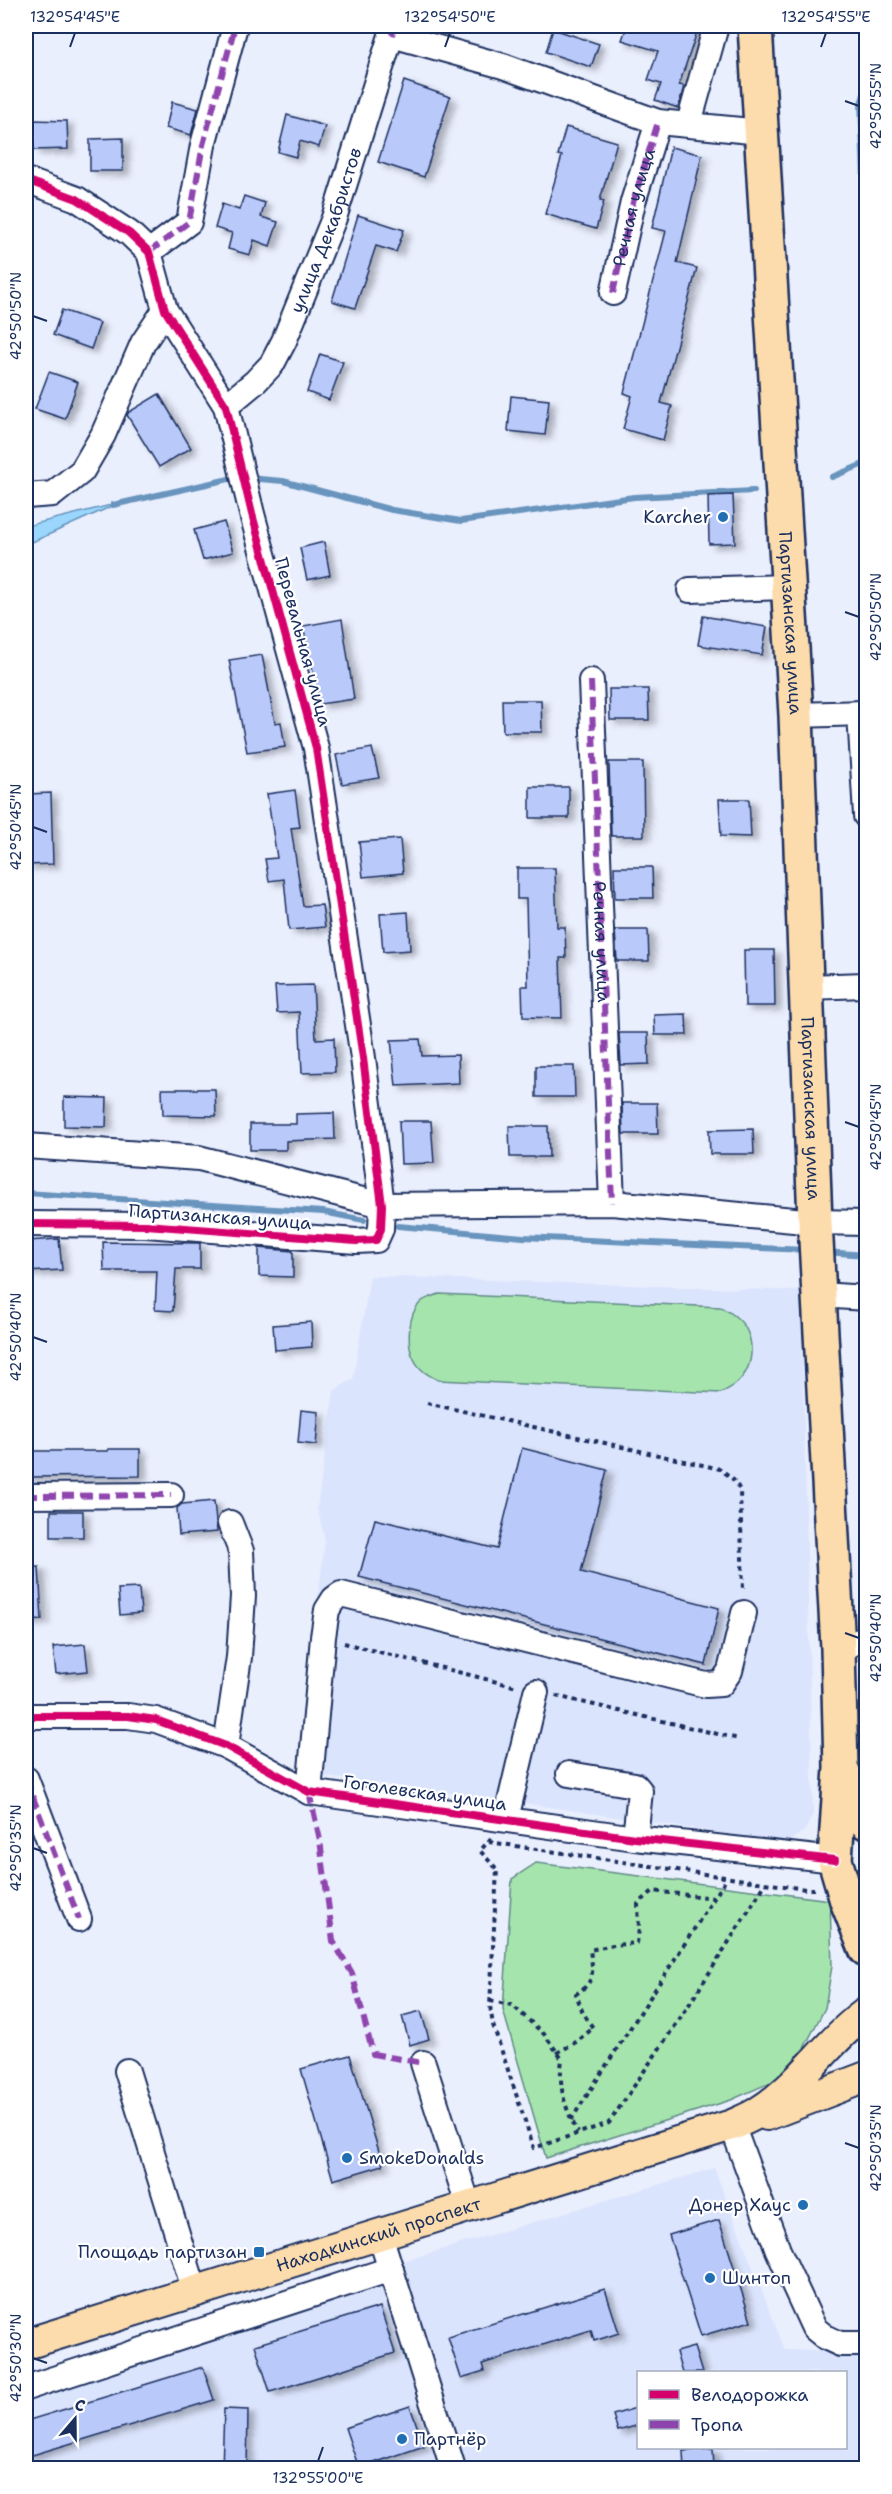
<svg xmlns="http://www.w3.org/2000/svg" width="892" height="2494" font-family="'Shantell Sans',sans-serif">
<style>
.built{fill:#dbe4fd;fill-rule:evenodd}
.green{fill:#a5e4ad;stroke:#608a86;stroke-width:1.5}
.water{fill:#9bd7fc;stroke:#6894bd;stroke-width:1.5}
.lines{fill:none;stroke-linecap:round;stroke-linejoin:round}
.stream{stroke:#6894bd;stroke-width:6}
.building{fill:#b9cafa;stroke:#1b2f5e;stroke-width:1.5;filter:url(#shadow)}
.minor-casing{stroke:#1b2f5e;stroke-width:28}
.major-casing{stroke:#1b2f5e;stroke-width:34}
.highway-casing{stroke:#1b2f5e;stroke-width:38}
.path{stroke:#1b2f5e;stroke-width:4;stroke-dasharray:4.5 4.5;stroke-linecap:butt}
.minor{stroke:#fff;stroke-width:24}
.major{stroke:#fcdcac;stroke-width:30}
.highway{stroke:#fcdcac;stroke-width:33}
.quiet{stroke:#8e44ad;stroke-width:6;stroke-dasharray:12 6;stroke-linecap:butt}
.cycleway-casing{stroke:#fff;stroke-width:11}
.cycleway{stroke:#d6006c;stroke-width:8}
.ticks{fill:none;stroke:#1b2f5e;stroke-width:2}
.poi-dot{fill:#1f6fb2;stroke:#fff;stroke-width:2}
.labels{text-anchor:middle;stroke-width:4.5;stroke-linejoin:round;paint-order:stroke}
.street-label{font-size:18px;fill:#1b2f5e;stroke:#fff}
.poi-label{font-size:18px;fill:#1b2f5e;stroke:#fff;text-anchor:end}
.neatline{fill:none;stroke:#1b2f5e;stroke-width:2}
.ticks-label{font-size:15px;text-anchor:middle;fill:#1b2f5e}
</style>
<defs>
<filter id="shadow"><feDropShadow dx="6" dy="4" stdDeviation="3" flood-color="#0004"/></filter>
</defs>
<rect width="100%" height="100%" fill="#eaeffe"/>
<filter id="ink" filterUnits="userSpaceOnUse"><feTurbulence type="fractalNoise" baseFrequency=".0167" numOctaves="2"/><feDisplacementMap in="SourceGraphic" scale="12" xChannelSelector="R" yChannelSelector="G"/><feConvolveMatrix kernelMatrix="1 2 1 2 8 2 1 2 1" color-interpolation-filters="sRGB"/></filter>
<g filter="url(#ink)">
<g class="built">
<polygon points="370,1276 801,1291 813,1814 805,1830 793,1839 779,1842 510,1801 297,1773 325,1540 317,1508 334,1391 353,1379"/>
<path d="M714,2168L785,2350L866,2352V2468H26V2374ZM638,2372H846V2448H638Z"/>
</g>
<g class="green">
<path d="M439,1294L720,1307C725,1310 732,1313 736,1317C756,1334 756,1365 737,1383C733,1387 726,1390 721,1393L438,1380C428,1375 419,1370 414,1359C406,1345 408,1313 421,1302C425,1298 434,1296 439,1294Z"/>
<polygon points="536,1863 830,1900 832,1966 825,2008 804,2048 776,2080 731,2100 546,2158 503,2010 512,1879"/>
</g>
<polygon class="water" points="119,503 30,543 26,547 26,526"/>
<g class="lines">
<g class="stream">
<polyline points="866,89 861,103 866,230"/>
<polyline points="832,477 866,463"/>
<polyline points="248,478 283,481 392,510 461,521 634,497 754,491"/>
<polyline points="113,505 238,477"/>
<polyline points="26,1193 323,1212 364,1220"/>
<polyline points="398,1226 523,1237 806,1250"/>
<polyline points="825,1252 866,1255"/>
</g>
</g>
<g class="building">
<polygon points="627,26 699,26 679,85 684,86 678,108 655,100 661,84 648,80 658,51 622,40"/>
<polygon points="553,29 599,44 591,67 546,52"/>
<polygon points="404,81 450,97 424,177 378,162"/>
<polygon points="172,102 198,109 191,135 166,128"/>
<polygon points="287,115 325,126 319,147 300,141 296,157 278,152"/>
<polygon points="32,120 67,121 68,149 34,150"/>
<polygon points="566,127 617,142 600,200 604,201 596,229 545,214 562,156 558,155"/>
<polygon points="123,138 123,171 90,171 90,139"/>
<polygon points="671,147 702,155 677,263 697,268 661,403 672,406 663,440 623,429 632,396 624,393 666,231 652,228"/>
<polygon points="244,196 265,203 261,217 278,222 270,246 254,240 250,255 228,249 232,233 215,228 222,204 239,210"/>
<polygon points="358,215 404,230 396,252 376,246 355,308 332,301"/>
<polygon points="62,310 100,323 91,349 53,335"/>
<polygon points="320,354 343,362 329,400 307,392"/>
<polygon points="49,372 78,382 65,419 35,409"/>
<polygon points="159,394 191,448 159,467 127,415 129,412"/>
<polygon points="511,396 549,400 545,435 508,431"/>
<polygon points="733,495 735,543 709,544 708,496"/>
<polygon points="224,522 233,552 203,560 194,530"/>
<polygon points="324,542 330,575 307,580 300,548"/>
<polygon points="703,616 767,627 762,655 698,645"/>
<polygon points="342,619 354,699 320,704 303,626"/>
<polygon points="262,655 275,723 281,722 285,747 247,752 229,660"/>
<polygon points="609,689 648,689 649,720 610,720"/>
<polygon points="502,700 541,700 542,732 503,732"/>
<polygon points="372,748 379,778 342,784 336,755"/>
<polygon points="609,762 643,762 644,836 611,836"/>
<rect x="530" y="787" width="39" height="31"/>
<polygon points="295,790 300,827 291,828 303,906 322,905 325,927 289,930 284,879 269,881 265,859 277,858 267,794"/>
<polygon points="51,793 53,864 26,865 26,794"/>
<polygon points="719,799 749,799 751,837 721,836"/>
<polygon points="400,839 403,873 363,877 359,842"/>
<polygon points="614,867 652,867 653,898 615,898"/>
<polygon points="517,868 555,868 557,927 565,927 566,958 560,958 562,1018 523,1017 522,986 528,986 526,899 517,899"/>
<polygon points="408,912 410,950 383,952 380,914"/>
<polygon points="615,930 648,930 649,961 617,961"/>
<polygon points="744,950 774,950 775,1006 745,1006"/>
<polygon points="313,985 316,1039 334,1038 335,1072 302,1073 299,1012 277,1013 275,986"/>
<polygon points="686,1014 687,1035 655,1035 654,1015"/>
<polygon points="619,1033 648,1033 649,1064 621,1065"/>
<polygon points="420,1039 422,1056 458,1055 459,1083 396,1086 391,1040"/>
<polygon points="536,1066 574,1066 575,1097 536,1097"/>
<polygon points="162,1089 215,1089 216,1116 163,1115"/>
<polygon points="64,1097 107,1098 106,1127 64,1126"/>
<polygon points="622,1103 657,1103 658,1134 623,1134"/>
<polygon points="334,1113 335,1139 286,1141 286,1150 250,1150 250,1124 296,1124 296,1114"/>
<polygon points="399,1121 431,1121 434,1163 401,1164"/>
<polygon points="509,1126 548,1126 549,1157 510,1157"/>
<polygon points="753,1129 754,1154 710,1154 709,1130"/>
<polygon points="59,1239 62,1270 26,1272 26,1241"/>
<polygon points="103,1242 200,1243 200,1269 176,1269 173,1311 155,1310 157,1271 104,1271"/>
<polygon points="259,1248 293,1251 293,1277 259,1276"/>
<polygon points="311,1322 312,1347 275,1350 273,1325"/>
<polygon points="301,1410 319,1412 316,1445 298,1443"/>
<polygon points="522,1448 607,1470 581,1572 719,1608 706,1665 359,1577 375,1519 497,1549"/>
<polygon points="108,1449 140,1449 140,1476 26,1477 26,1451 108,1451"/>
<polygon points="214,1501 217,1532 179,1535 177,1508 182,1504"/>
<rect x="51" y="1511" width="32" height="26"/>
<polygon points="26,1567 39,1567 42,1620 26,1621"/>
<polygon points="139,1588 141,1613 120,1615 118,1589"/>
<polygon points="85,1644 88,1671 56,1674 53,1647"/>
<polygon points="421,2011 429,2039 410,2045 402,2016"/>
<polygon points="350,2055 383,2165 333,2180 301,2069"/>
<polygon points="719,2220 751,2321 701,2336 669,2235"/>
<polygon points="605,2289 619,2333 594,2341 591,2330 482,2364 484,2371 461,2378 448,2337"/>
<polygon points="380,2307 395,2353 270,2392 255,2345"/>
<polygon points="694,2347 702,2373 682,2373 676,2352"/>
<polygon points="203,2367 214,2400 26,2457 26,2421"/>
<polygon points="410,2406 424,2446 359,2468 345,2428"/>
<polygon points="639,2407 639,2425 618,2431 613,2415"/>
<polygon points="224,2409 248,2410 247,2469 222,2469"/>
<polygon points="713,2449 714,2469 684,2469 683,2451"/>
</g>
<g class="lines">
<g class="minor-casing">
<g id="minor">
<polyline points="392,35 503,66 658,122 761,132"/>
<polyline points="689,123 716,26"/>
<polyline points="26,180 77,199 129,233 149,252 165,310 226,406 252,514 316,748 363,1058 382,1205 381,1229 376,1240 356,1241 146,1225 26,1224"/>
<polyline points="149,252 189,222 203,145 235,26"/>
<polyline points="613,293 633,202 658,122"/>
<path id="s1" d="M226,406L255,382L272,364L284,341L334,218L394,26"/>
<polyline points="26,496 53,494 82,471 103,435 143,343 165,310"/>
<polyline points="690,590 788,587"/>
<polyline points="591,681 612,1203"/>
<polyline points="860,713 866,816"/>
<polyline points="796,715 866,713"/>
<polyline points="806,987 866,985"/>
<polyline points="26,1146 199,1158 382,1205 612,1203 815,1222 866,1223"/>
<polyline points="820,1295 866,1298"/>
<polyline points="26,1496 171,1495"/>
<polyline points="838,1648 866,1639"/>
<polyline points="26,1716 128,1716 156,1720 226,1746 309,1792 635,1838 835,1860"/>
<polyline points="226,1746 239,1657 243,1596 241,1551 230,1523"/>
<polyline points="569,1774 635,1785 640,1791 635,1838"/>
<polyline points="26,1779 79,1919"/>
<polyline points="309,1792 323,1637 327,1610 334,1599 341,1594 706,1685 721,1684 730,1671 744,1613"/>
<polyline points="506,1819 536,1692"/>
<polyline points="423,2063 469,2208"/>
<polyline points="127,2071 195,2292"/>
<polyline points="732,2125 778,2250 814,2328 825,2337 840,2344 866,2344"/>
<polyline points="380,2235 453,2468"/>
<polyline points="26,2388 391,2269"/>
</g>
</g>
<g class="major-casing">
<g id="major">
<polyline points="767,2115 866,2077"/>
<path id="s2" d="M26,2344L732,2125C741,2121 749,2118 757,2113C800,2087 826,2042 866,2013"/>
</g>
</g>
<g class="highway-casing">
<g id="highway">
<path id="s3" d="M755,26L796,715L815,1222L838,1648L841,1768L835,1860L847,1901L866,1949"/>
<polyline points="843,1772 866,1822"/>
</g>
</g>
<g class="path">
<polyline points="427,1403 720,1469 732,1478 740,1490 743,1591"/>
<polyline points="344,1643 517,1687"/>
<polyline points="556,1696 739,1739"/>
<polyline points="491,1838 480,1851 497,1869 490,2006 493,2025 534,2148 609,2123 687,2008 766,1883"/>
<polyline points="489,1842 805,1889 817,1889"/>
<path d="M490,2001L512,2005L544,2034L562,2059C558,2089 565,2107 578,2133"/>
<path d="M557,2053L578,2041L593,2028L583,2013L576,1994C596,1981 593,1972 590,1950L613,1945L637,1943L639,1929L638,1904L653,1891L714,1898"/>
<polyline points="571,2120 727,1878"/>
</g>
<use href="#minor" class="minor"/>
<use href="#major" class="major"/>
<use href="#highway" class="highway"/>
<g class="quiet">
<polyline points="392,35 394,26"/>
<polyline points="149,252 189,222 203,145 235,26"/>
<path id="s4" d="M613,293L633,202L658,122"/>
<path id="s5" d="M591,681L612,1203"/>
<polyline points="26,1496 171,1495"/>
<polyline points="26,1779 79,1919"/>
<polyline points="309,1792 320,1840 333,1941 352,1973 373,2054 423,2063"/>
</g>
<g class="cycleway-casing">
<g id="cycleway">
<polyline points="26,180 77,199 129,233 149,252 165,310 226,406 252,514 316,748 363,1058 382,1205 381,1229 376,1240 356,1241 146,1225 26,1224"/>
<polyline points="26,1716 128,1716 156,1720 226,1746 309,1792 635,1838 835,1860"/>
</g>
</g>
<use href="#cycleway" class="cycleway"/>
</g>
</g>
<path class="ticks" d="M70,47L75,33M445,47L450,33M821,47L826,33M845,101L859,106M33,316L47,321M845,612L859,617M33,827L47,832M845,1122L859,1127M33,1337L47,1342M845,1633L859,1638M33,1848L47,1853M845,2143L859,2148M33,2358L47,2363M318,2461L323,2447"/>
<g class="poi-dot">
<circle cx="723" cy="517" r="6"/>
<circle cx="347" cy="2158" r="6"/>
<circle cx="803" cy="2205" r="6"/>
<rect x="253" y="2246" width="12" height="12" rx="3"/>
<circle cx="710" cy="2278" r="6"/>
<circle cx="402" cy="2439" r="6"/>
</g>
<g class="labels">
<g class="street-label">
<text dy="6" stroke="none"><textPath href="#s4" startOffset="88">Речная улица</textPath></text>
<text dy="6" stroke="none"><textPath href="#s1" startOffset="207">улица Декабристов</textPath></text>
<text dy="6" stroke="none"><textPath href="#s3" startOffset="598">Партизанская улица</textPath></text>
<text transform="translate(303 642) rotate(75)" y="6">Перевальная улица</text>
<text dy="6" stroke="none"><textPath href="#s5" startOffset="261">Речная улица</textPath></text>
<text dy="6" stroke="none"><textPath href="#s3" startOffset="1084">Партизанская улица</textPath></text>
<text transform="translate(220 1217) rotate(4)" y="6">Партизанская улица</text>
<text transform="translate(425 1793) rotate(8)" y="6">Гоголевская улица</text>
<text dy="6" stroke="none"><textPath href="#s2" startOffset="369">Находкинский проспект</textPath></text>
</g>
<g class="poi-label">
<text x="711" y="523">Karcher</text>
<text x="359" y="2164" text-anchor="start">SmokeDonalds</text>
<text x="791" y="2211">Донер Хаус</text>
<text x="247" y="2258">Площадь партизан</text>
<text x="722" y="2284" text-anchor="start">Шинтоп</text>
<text x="414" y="2445" text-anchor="start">Партнёр</text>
</g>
</g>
<rect width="892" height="2494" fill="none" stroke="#fff" stroke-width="66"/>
<rect x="637" y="2371" width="210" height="78" fill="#ffffff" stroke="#a4acbf" stroke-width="1.5"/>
<rect x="649" y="2390" width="30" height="9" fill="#d6006c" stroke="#a4acbf" stroke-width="1.5"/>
<text x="691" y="2401" font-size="18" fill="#1b2f5e">Велодорожка</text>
<rect x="649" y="2420" width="30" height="9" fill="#8e44ad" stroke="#a4acbf" stroke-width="1.5"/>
<text x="691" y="2431" font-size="18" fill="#1b2f5e">Тропа</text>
<g transform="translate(75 2419) rotate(20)" stroke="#ffffff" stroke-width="4.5" paint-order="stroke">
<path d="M0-4.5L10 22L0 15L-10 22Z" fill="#1b2f5e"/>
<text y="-9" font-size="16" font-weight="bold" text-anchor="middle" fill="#1b2f5e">С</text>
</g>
<rect x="33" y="33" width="826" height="2428" class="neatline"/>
<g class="ticks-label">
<text x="75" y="22">132°54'45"E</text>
<text x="450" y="22">132°54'50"E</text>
<text x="826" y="22">132°54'55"E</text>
<text transform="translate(876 106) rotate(-90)" y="5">42°50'55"N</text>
<text transform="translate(16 316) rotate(-90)" y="5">42°50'50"N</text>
<text transform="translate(876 617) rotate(-90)" y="5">42°50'50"N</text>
<text transform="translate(16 827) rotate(-90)" y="5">42°50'45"N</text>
<text transform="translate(876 1127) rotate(-90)" y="5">42°50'45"N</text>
<text transform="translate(16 1337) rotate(-90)" y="5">42°50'40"N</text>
<text transform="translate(876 1638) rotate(-90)" y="5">42°50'40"N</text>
<text transform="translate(16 1848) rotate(-90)" y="5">42°50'35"N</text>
<text transform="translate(876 2148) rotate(-90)" y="5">42°50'35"N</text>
<text transform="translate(16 2358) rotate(-90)" y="5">42°50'30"N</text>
<text x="318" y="2483">132°55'00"E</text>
</g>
</svg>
